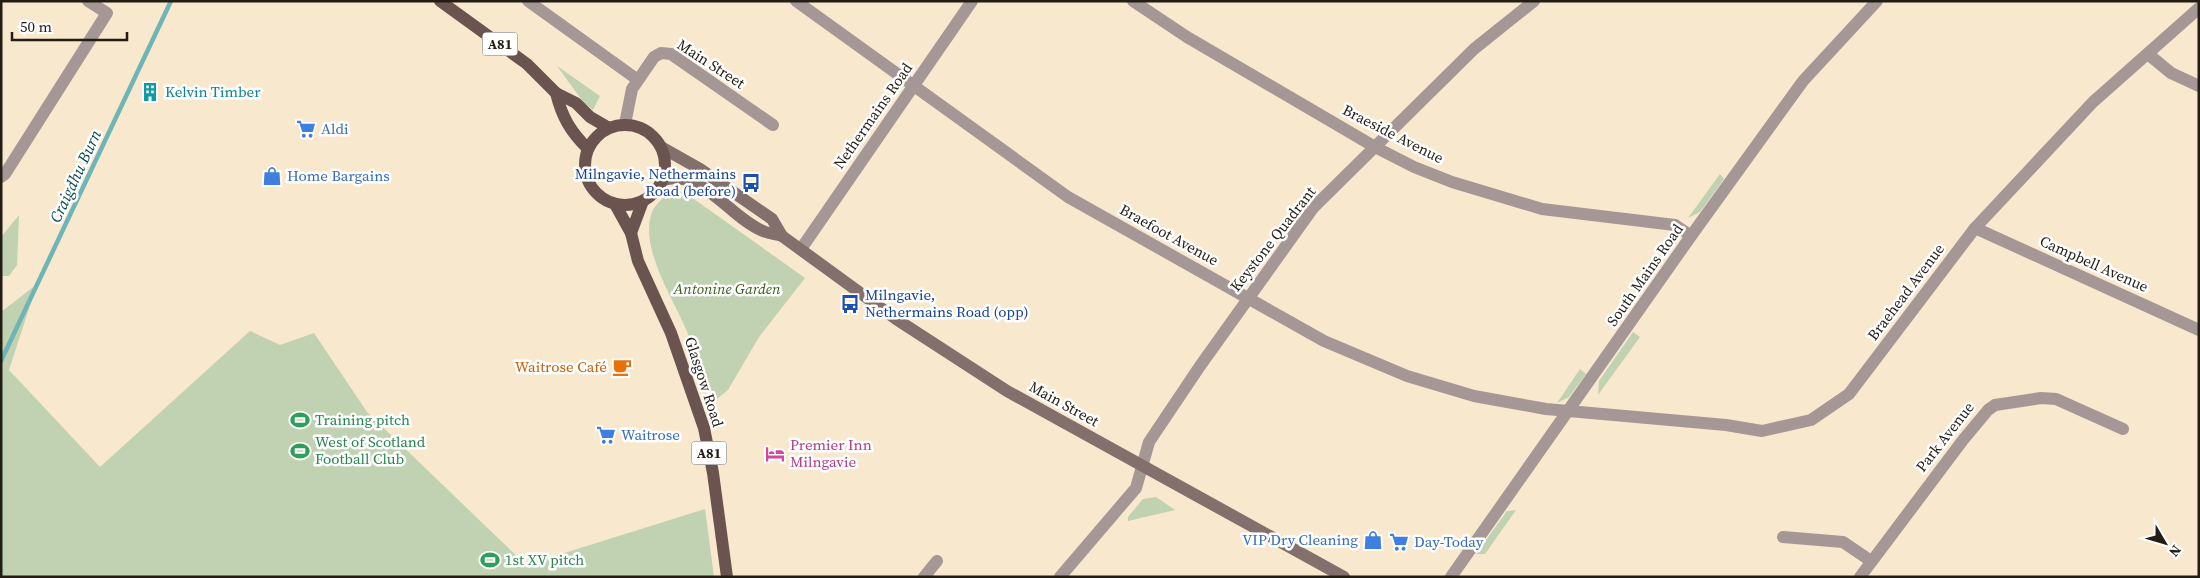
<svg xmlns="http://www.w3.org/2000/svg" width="2200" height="578" font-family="'Source Serif 4',serif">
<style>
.green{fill:#c0d2b2}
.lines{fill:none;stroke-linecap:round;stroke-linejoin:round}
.stream{stroke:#6fb5b5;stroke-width:4.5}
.minor{stroke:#a59795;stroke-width:12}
.secondary{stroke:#836f6c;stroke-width:12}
.primary{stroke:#6b5350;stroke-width:12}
.labels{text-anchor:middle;stroke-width:5;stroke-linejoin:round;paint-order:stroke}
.shield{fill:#fff;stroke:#65615a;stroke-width:1}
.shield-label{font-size:14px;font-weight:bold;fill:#231d14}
.street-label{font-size:15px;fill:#231d14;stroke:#fff}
.culture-label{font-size:15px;fill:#0d838f;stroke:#fff;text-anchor:start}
.shop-label{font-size:15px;fill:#366cbe;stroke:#fff;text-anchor:start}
.transit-label{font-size:15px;fill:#164399;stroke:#fff;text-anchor:end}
.park-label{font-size:15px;font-style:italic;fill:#3c5b19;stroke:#fff}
.food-label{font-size:15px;fill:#c56008;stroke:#fff;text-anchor:end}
.leisure-label{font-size:15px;fill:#27864d;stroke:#fff;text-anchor:start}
.hotel-label{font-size:15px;fill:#b23c85;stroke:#fff;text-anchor:start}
.water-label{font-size:16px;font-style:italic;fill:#06494a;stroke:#fff}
</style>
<rect width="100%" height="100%" fill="#f8e8ce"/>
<g class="green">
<polygon points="557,66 600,96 593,110 584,103"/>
<polygon points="1720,174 1724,179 1700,212 1688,218"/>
<path d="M673,191L684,192L805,278L759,337L728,390L713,402C704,377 696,351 685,327C672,297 641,249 651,215C654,204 664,197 673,191Z"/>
<polygon points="19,215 17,265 9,276 1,276 1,237"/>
<polygon points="37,284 9,370 100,467 250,331 280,345 314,333 367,412 526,565 705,509 714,577 1,577 1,312"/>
<polygon points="1633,332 1640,337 1598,395 1599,381"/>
<polygon points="1580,369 1586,374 1569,397 1557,403"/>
<polygon points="1156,497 1175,510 1128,521 1128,517 1143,499"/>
<polygon points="1516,510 1485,554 1476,554 1507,511"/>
</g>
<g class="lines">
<polyline class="stream" points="1,361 171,1"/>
<g class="minor">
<polyline points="528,1 638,80"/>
<polyline points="796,1 1068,197 1324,341 1407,376 1474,396 1546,409 1726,425 1762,431 1811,420 1849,394 1975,228 2093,102 2199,8"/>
<polyline points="1133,1 1187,37 1375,147 1414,167 1452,182 1542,209 1675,225 1691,236"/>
<polyline points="2148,54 2171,73 2199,86"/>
<polyline points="625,124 632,89 654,57 661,53 671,54 773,125"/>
<polyline points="1,177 5,174 107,13 88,1"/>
<polyline points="1975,228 2199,330"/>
<polyline points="801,249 972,1"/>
<polyline points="1783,537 1843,542 1871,561"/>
<polyline points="924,577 937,561"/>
<polyline points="1060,577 1136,488 1149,442 1200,366 1313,208 1474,49 1534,1"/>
<polyline points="1451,577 1691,236 1803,81 1877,1"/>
<polyline points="1860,577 1963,440 1988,410 1995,405 2041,398 2056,399 2123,429"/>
</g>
<g class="secondary">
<polyline points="661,147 700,169 772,219 782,236"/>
<path d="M663,180C702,168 730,218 763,231C769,234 776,234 782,236L896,319L1007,391L1344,577"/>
</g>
<g class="primary">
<polyline points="440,1 527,64 556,93 576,103 590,117 609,128"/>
<path d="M556,93C562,117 570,131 588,149"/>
<circle cx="625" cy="165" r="40"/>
<polyline points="615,204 631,233 638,261 671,333 704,428 713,473 727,577"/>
<polyline points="631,233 643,201"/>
</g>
</g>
<defs>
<g id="building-bare" transform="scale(1.5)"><path d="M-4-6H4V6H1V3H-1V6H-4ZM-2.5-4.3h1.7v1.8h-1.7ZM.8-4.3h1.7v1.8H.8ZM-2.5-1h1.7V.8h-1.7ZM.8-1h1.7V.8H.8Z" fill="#0f9aa8" stroke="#fff" stroke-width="2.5" paint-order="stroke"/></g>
<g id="supermarket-bare" transform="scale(1.5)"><path d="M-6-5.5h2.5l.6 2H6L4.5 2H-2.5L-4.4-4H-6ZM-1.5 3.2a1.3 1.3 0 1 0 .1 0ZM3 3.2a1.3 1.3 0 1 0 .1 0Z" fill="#3f7fe0" stroke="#fff" stroke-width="2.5" paint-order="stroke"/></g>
<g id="shop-bare" transform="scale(1.5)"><path d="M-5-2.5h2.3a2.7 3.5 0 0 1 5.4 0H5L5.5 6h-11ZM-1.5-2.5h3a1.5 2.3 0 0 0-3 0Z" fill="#3f7fe0" stroke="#fff" stroke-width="2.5" paint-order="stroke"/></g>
<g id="bus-bare" transform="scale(1.5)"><path d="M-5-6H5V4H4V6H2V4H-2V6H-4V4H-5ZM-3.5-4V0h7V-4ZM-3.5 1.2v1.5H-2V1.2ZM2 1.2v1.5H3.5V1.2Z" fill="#1a4fb4" stroke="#fff" stroke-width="2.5" paint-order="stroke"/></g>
<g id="cafe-bare" transform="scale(1.5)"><path d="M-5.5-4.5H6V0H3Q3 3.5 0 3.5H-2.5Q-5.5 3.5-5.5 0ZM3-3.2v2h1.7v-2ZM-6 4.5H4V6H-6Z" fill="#e8710a" stroke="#fff" stroke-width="2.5" paint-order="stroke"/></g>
<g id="stadium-bare" transform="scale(1.5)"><path d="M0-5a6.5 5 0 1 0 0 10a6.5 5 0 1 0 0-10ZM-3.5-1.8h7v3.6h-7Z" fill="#2e9e5b" stroke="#fff" stroke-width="2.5" paint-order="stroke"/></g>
<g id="hotel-bare" transform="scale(1.5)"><path d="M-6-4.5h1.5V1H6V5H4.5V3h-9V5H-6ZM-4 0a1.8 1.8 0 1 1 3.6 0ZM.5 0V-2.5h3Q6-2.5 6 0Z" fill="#d1479c" stroke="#fff" stroke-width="2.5" paint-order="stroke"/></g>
</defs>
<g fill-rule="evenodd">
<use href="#building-bare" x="150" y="92"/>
<use href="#supermarket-bare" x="306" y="129"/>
<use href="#shop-bare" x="272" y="176"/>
<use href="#bus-bare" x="751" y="183"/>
<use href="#bus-bare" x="850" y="304"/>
<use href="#cafe-bare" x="622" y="367"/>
<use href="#stadium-bare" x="300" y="420"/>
<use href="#supermarket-bare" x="606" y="435"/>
<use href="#stadium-bare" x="300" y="451"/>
<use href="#hotel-bare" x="775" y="454"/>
<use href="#shop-bare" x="1373" y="540"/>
<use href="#supermarket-bare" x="1399" y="542"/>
<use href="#stadium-bare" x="490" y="560"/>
</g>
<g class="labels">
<g class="shield">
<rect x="482.5" y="32.5" width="35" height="23" rx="4"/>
<rect x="691.5" y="441.5" width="35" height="23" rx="4"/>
</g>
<g class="shield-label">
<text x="500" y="49">A81</text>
<text x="709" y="458">A81</text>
</g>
<g class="street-label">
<text transform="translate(711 64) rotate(33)" y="5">Main Street</text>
<text transform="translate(873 116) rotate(-55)" y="5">Nethermains Road</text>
<text transform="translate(1393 134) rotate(27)" y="5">Braeside Avenue</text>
<text transform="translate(1169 235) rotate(29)" y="5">Braefoot Avenue</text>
<text transform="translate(1273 239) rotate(-52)" y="5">Keystone Quadrant</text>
<text transform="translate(2094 264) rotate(24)" y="5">Campbell Avenue</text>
<text transform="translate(1645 275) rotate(-55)" y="5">South Mains Road</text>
<text transform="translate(1906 292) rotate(-53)" y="5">Braehead Avenue</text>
<text transform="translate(704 382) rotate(72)" y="5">Glasgow Road</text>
<text transform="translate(1064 404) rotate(29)" y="5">Main Street</text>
<text transform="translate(1945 437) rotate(-52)" y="5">Park Avenue</text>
</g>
<g class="culture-label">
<text x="165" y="97">Kelvin Timber</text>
</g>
<g class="shop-label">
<text x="321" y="134">Aldi</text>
<text x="287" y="181">Home Bargains</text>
<text x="621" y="440">Waitrose</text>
<text x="1358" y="545" text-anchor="end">VIP Dry Cleaning</text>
<text x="1414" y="547">Day-Today</text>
</g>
<g class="transit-label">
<text x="736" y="179">Milngavie, Nethermains<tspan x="736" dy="17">Road (before)</tspan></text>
<text x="865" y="300" text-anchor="start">Milngavie,<tspan x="865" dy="17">Nethermains Road (opp)</tspan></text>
</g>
<g class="park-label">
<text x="727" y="294">Antonine Garden</text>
</g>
<g class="food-label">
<text x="607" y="372">Waitrose Café</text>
</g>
<g class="leisure-label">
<text x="315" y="425">Training pitch</text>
<text x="315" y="447">West of Scotland<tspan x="315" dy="17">Football Club</tspan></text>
<text x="505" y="565">1st XV pitch</text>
</g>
<g class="hotel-label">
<text x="790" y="450">Premier Inn<tspan x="790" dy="17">Milngavie</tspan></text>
</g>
<g class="water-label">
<text transform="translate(75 176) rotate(-65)" y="6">Craigdhu Burn</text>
</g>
</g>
<rect width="2200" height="578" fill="none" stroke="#231d14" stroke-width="5"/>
<g transform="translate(2165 543) rotate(128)" stroke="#ffffff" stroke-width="4" paint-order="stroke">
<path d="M0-4L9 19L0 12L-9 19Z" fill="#231d14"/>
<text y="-8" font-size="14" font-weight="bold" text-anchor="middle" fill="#231d14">N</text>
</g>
<path d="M12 32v8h115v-8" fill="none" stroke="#231d14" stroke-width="2.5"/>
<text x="20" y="32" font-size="15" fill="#231d14" stroke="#ffffff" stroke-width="4" paint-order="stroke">50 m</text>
</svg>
